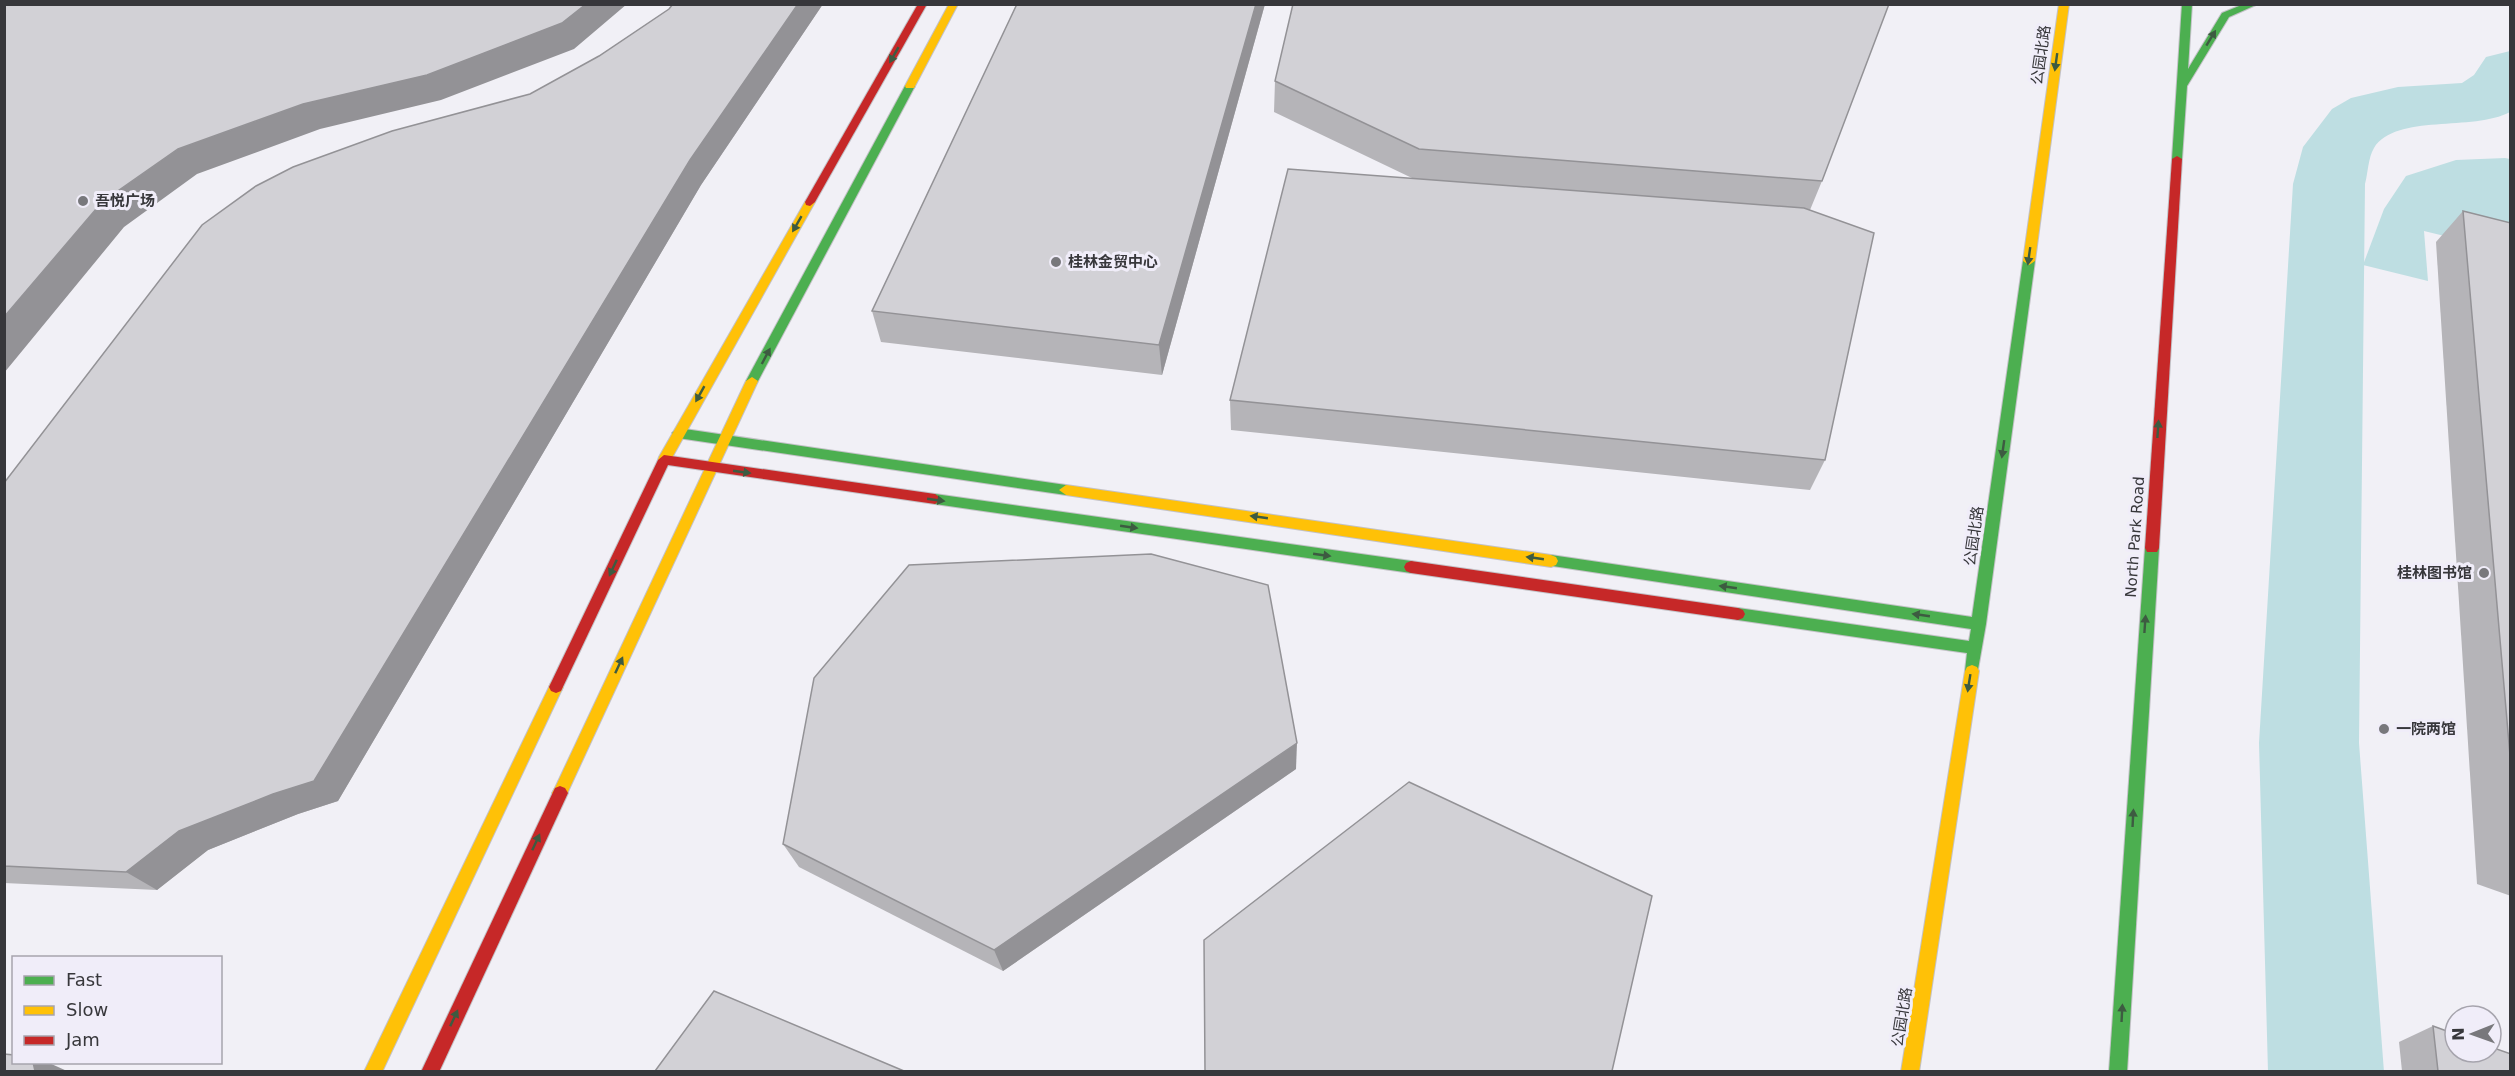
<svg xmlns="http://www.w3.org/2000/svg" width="2515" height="1076" font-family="'DejaVu Sans','Noto Sans SC',sans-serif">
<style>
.water{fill:#bedee2}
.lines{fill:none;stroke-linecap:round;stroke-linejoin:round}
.river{fill:#bedee2;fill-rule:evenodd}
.fast-casing{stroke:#c3c2c7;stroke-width:2}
.slow-casing{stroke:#c3c2c7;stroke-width:2}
.jam-casing{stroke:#c3c2c7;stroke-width:2}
.fast{fill:#4caf50;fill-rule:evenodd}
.slow{fill:#ffc107;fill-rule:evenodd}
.jam{fill:#c62828;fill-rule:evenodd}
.wall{fill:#b5b4b8}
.shaded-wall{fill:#939296}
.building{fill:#d2d1d6;stroke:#939296;stroke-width:1.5}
.oneway{fill:#3d5b41}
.poi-dot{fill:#78787c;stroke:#f0edf9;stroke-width:2}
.labels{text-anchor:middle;stroke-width:6;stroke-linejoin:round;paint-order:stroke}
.street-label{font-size:15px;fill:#37373b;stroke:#f0edf9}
.poi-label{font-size:15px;font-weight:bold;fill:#37373b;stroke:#f0edf9;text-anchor:start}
</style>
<rect width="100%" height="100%" fill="#f1f0f6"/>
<polygon class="water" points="2505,158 2510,159 2510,252 2424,231 2428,281 2363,265 2384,209 2406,176 2456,160"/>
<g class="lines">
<path class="river" d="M2510,51V112C2473,132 2396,113 2374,148C2368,158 2368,173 2365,184L2359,743L2384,1072H2268L2259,743L2293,184L2303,147L2332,109L2351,98L2398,87L2462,83L2474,75L2486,57Z"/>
<g class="fast-casing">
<g id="fast">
<polygon points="2182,4 2192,4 2188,69 2222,13 2244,4 2258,4 2229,17 2187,86 2182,159 2177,162 2172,159"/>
<polygon points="910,83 915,86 758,381 756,384 748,384 746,381 905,86"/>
<polygon points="2029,257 2035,261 1986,624 1977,675 1972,677 1967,675 1965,671 1967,653 1738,620 1733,618 1731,614 1733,610 1738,608 1969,641 1971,629 1546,565 1544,561 1546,557 1551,555 1972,617 2023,261"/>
<polygon points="678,428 1066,485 1073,490 1066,495 678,438 672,433"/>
<polygon points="935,494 1411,561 1416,563 1418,567 1416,571 1411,573 935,504 928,499"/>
<polygon points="2152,543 2157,544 2159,548 2127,1072 2109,1072 2145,548 2147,544"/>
</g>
</g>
<g class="slow-casing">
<g id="slow">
<polygon points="949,4 958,4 915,86 914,88 906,88 905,86"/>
<polygon points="2059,4 2069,4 2035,261 2029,265 2023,261"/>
<polygon points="810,198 815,202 669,463 659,463 658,460 659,457 805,202"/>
<polygon points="752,377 758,381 565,798 560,800 555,798 552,793 555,788 746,381"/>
<polygon points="1066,485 1551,555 1556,557 1558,561 1556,565 1551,567 1066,495 1059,490"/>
<polygon points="1972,665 1977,667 1979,671 1919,1072 1901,1072 1965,671 1967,667"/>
<polygon points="556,681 561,683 563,687 382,1072 364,1072 551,683"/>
</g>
</g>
<g class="jam-casing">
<g id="jam">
<polygon points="918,4 927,4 815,202 810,206 806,205 805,202"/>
<polygon points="2177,156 2182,159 2159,548 2157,552 2147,552 2145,548 2172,159"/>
<polygon points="664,455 935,494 942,499 935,504 668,465 561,691 556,693 551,691 549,687 658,460"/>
<polygon points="1411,561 1738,608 1743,610 1745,614 1743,618 1738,620 1411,573 1406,571 1404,567 1406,563"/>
<polygon points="560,786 565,788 568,793 439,1072 421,1072 555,788"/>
</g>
</g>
<use href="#fast" class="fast"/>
<use href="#slow" class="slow"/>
<use href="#jam" class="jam"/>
</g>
<g class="wall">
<polygon points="673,4 823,4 701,185 338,801 298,814 208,850 157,890 4,883 4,483 530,94 599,56 669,9"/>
<polygon points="1017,4 1265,4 1162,375 881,342 872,311"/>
<polygon points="1275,81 1822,181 1810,210 1825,460 1810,490 1231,430 1230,400 1412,178 1274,112"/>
<polygon points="2463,211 2511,223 2511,896 2477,884 2436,242"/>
<polygon points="1296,769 1003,971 799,867 783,844"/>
<polygon points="2433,1026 2511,1071 2402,1071 2399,1042"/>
</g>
<g class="shaded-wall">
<polygon points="586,4 627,4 574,49 441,100 320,129 197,174 124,227 4,373 4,317 102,202 178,149 303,104"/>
<polygon points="798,4 823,4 701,185 338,801 298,814 208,850 157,890 126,872 690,160"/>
<polygon points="1256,4 1265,4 1162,375 1159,345"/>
<polygon points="1297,743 1296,769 1003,971 994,950"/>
<polygon points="33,1062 47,1062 67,1071 35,1071"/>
</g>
<g class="building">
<polygon points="4,4 586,4 562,23 427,75 303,104 178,149 102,202 4,317"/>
<polygon points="673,4 798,4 690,160 314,781 273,794 179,831 126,872 4,866 4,483 202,225 256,186 293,167 392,131 530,94 599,56 669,9"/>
<polygon points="1017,4 1256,4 1159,345 872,311"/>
<polygon points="1293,4 1889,4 1822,181 1419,149 1275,81"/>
<polygon points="1288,169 1804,208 1874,233 1825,460 1230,400"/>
<polygon points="2463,211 2511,223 2511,767"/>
<polygon points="1151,554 1268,585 1297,743 994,950 783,844 814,678 909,565"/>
<polygon points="1409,782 1652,896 1612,1071 1205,1071 1204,940"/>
<polygon points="714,991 904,1071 655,1071"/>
<polygon points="2433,1026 2455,1034 2455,1052 2491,1052 2491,1047 2511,1054 2511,1071 2438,1071"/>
<polygon points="4,1054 14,1055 14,1062 33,1062 35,1071 4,1071"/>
</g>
<defs><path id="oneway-solid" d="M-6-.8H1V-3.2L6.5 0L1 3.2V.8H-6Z" transform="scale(1.5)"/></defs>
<g class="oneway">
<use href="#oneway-solid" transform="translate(2211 38) rotate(-59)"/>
<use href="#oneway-solid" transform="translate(894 55) rotate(120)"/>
<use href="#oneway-solid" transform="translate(2056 62) rotate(98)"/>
<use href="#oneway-solid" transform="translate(797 224) rotate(120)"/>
<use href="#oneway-solid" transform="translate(2029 256) rotate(98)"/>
<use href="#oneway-solid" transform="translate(766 356) rotate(-62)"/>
<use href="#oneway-solid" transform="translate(700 394) rotate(119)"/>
<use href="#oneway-solid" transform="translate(2158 429) rotate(-86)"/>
<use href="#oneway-solid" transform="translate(2003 449) rotate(98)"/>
<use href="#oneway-solid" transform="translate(742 472) rotate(8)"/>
<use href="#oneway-solid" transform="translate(936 500) rotate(8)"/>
<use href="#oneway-solid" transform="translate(1259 517) rotate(-172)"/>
<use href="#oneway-solid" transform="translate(1129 527) rotate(8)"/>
<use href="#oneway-solid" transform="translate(1322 555) rotate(8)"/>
<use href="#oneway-solid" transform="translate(1535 558) rotate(-172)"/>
<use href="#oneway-solid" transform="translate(613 568) rotate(115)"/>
<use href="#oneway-solid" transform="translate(1728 587) rotate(-172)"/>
<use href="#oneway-solid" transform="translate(1921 615) rotate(-172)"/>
<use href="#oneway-solid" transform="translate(2145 624) rotate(-86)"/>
<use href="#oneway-solid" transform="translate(619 665) rotate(-65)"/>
<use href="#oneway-solid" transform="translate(1969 683) rotate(99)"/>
<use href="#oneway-solid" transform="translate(2133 818) rotate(-87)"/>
<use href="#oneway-solid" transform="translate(536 842) rotate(-65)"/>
<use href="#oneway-solid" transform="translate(2122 1013) rotate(-87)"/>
<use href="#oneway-solid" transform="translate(454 1018) rotate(-65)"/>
</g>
<g class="poi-dot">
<circle cx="83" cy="201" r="6"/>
<circle cx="1056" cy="262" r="6"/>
<circle cx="2484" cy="573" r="6"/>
<circle cx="2384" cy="729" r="6"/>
</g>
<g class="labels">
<g class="street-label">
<text transform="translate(2041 55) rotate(-82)" y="5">公园北路</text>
<text transform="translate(1974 536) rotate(-82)" y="5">公园北路</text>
<text transform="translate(2135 537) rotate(-86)" y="5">North Park Road</text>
<text transform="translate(1902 1017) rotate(-81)" y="5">公园北路</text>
</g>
<g class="poi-label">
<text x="95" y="206">吾悦广场</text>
<text x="1068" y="267">桂林金贸中心</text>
<text x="2472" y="578" text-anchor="end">桂林图书馆</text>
<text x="2396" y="734">一院两馆</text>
</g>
</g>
<rect width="2515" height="1076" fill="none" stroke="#37373b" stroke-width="12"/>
<rect x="12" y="956" width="210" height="108" fill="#f0edf9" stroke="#a6a4ad" stroke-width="1.5"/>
<rect x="24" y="976" width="30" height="9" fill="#4caf50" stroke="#a6a4ad" stroke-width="1.5"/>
<text x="66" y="986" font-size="18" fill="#37373b">Fast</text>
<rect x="24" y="1006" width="30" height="9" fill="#ffc107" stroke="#a6a4ad" stroke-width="1.5"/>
<text x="66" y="1016" font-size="18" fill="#37373b">Slow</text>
<rect x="24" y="1036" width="30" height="9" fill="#c62828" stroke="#a6a4ad" stroke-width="1.5"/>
<text x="66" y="1046" font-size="18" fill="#37373b">Jam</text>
<g transform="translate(2473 1034) rotate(269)"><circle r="28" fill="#f0edf9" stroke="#a6a4ad" stroke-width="1.5"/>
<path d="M0-4.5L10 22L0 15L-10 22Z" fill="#78787c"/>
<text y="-9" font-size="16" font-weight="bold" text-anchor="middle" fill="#37373b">N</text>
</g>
</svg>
